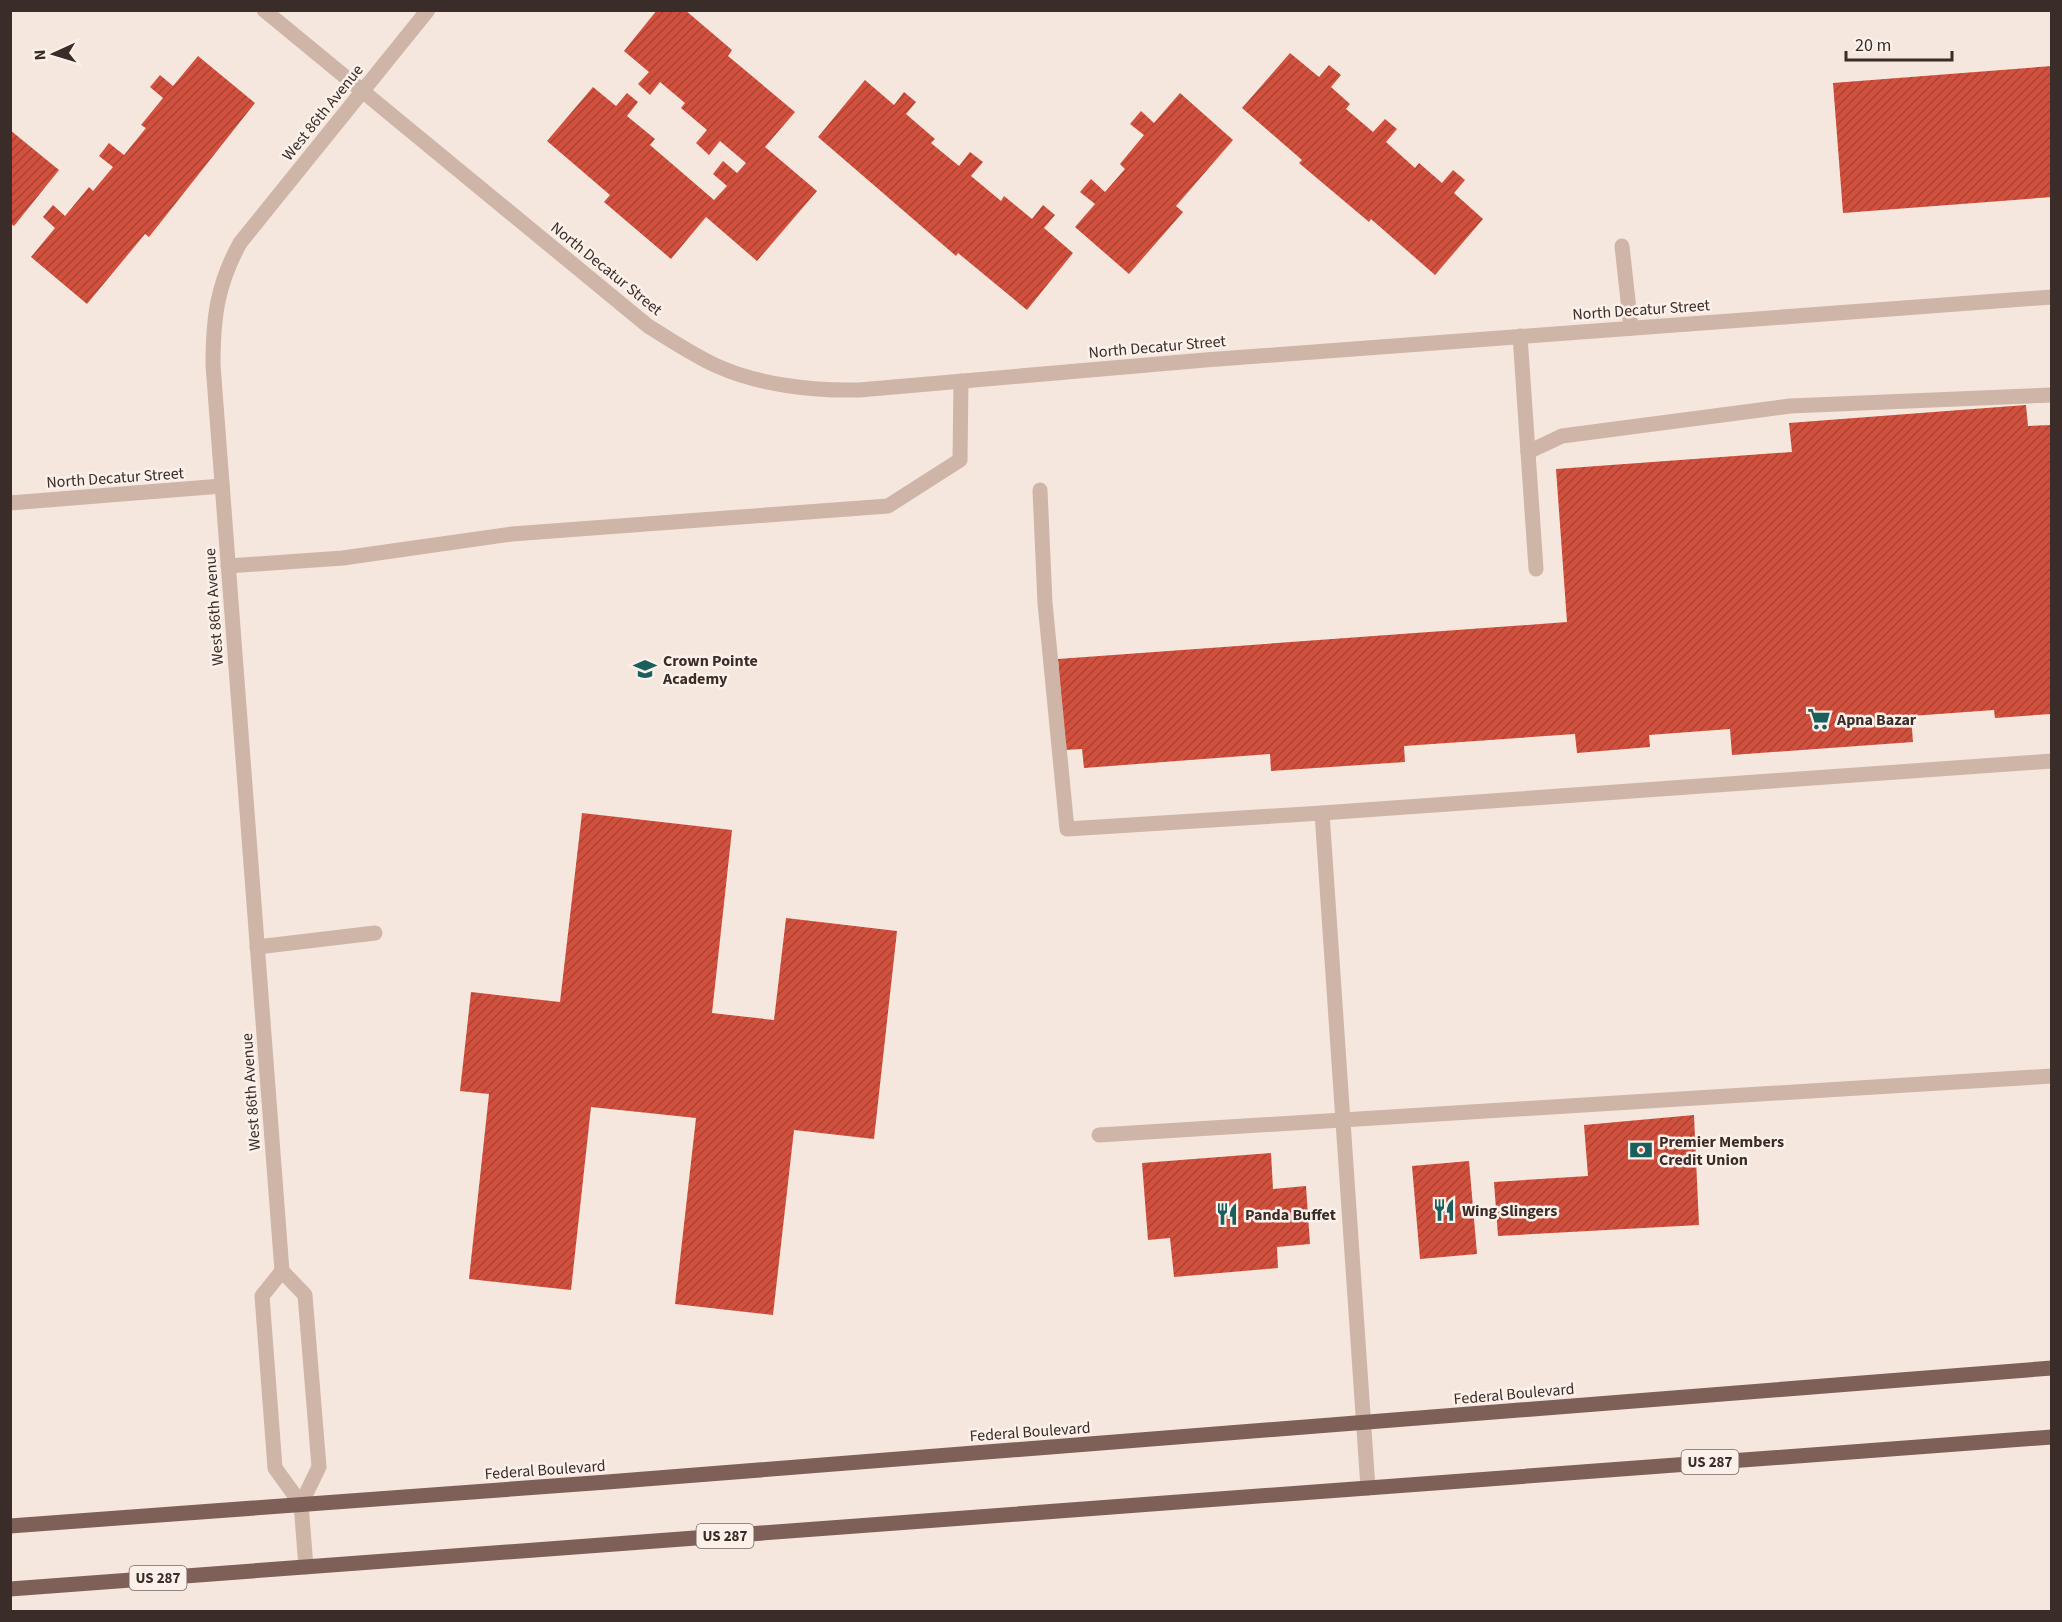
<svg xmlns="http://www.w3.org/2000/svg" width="2062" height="1622" font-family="'Source Sans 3',sans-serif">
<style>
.building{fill:url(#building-hatch)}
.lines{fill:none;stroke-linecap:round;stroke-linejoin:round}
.service{stroke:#ceb5a7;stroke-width:15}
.minor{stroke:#ceb5a7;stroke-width:15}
.primary{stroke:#7e6058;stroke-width:15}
.labels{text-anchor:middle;stroke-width:5;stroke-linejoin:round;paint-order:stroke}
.shield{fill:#fcf1ea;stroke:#746762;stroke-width:1.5}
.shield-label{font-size:15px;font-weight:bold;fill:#3a2c28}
.street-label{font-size:16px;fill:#3a2c28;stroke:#fcf1ea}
.poi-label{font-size:16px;font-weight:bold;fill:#3a2c28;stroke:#fcf1ea;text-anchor:start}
</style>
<defs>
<pattern id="building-hatch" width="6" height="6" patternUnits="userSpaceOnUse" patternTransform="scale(1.5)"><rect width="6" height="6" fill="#d1513e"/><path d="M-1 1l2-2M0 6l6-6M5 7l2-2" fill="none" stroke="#ab4334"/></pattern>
</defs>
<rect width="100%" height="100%" fill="#f5e7dd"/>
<g class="building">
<polygon points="657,10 685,10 732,50 728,56 795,112 765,147 817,191 757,261 706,217 671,259 604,202 610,195 547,141 593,87 616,106 627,93 638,102 627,116 655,139 650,145 714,200 727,186 713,174 723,161 737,173 746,163 720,141 709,155 696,143 707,130 681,108 685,103 660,82 650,95 638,84 649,72 624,51"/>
<polygon points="1290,53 1319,77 1329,65 1341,75 1331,87 1350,104 1346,109 1373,132 1385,119 1397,129 1386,142 1415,168 1419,163 1442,183 1453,170 1465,180 1454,193 1483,219 1435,275 1371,219 1369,222 1299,163 1302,160 1242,108"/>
<polygon points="198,56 255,103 149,237 145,234 87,304 31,257 55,228 43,217 53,205 65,216 89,187 93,191 113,167 99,156 109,143 124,155 146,128 141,125 163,98 150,87 160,75 173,86"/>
<polygon points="2052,66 2052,197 1843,213 1833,83"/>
<polygon points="865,80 894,105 904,92 916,102 906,114 935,139 931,143 959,166 970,152 983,162 971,176 1001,201 1004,196 1032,219 1043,205 1055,215 1044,228 1073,253 1027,310 958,253 956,256 818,137"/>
<polygon points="1180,93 1233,140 1176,206 1183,212 1129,274 1075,227 1095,204 1080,192 1091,179 1105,192 1125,169 1120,164 1144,135 1130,124 1141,111 1154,123"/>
<polygon points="10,130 59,170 14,226 10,223"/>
<polygon points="2026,405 2028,426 2052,425 2051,714 1995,718 1994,710 1911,716 1913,742 1732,755 1730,729 1649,735 1650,747 1577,753 1575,734 1404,746 1405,762 1271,771 1270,754 1084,768 1082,749 1065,750 1058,659 1567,622 1556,469 1792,452 1789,423"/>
<polygon points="582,813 732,830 712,1013 774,1020 786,918 897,931 874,1139 794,1130 773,1315 675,1304 696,1118 591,1107 571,1290 469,1279 489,1094 460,1091 471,992 560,1002"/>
<polygon points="1694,1115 1699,1225 1498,1236 1494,1182 1588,1176 1584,1125"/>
<polygon points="1271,1153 1273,1189 1306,1186 1310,1244 1277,1247 1278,1268 1174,1277 1170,1238 1148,1240 1142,1163"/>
<polygon points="1469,1161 1477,1254 1420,1259 1412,1166"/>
</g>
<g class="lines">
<g class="service">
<polyline points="1622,246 1631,328"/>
<polyline points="1520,336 1536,569"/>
<polyline points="1528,452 1562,436 1790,406 2052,395"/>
<polyline points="1040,490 1045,603 1067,829 1322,813 1368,1488"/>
<polyline points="228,566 343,558 512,534 888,506 960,460 961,381"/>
<polyline points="1322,813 2052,761"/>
<polyline points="257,947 375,933"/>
<polyline points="1099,1135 2052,1076"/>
</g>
<g class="minor">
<path d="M264,10L648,326C671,340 693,355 717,366C759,385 813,391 859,390L1205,360L2052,297"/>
<polyline points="10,503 222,486"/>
<polyline points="282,1271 262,1296 275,1468 301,1504"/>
<path d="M306,1567L301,1504L319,1467L305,1295L282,1271L213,365C213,318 217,285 240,243L428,10"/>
</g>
<g class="primary">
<polyline points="10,1526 607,1482 2052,1368"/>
<polyline points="10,1589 2052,1437"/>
</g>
</g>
<defs>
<g id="school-bare" transform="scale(1.8)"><path d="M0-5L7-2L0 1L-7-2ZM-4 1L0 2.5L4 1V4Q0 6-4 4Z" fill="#19605d" stroke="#fcf1ea" stroke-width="2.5" paint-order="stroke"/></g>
<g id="supermarket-bare" transform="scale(1.8)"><path d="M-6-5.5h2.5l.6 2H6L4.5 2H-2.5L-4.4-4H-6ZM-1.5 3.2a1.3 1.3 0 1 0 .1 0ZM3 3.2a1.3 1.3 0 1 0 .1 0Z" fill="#19605d" stroke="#fcf1ea" stroke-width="2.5" paint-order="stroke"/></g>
<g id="bank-bare" transform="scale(1.8)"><path d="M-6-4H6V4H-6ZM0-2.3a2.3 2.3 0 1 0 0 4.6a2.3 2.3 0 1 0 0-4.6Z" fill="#19605d" stroke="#fcf1ea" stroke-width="2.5" paint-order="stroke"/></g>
<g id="restaurant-bare" transform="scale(1.8)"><path d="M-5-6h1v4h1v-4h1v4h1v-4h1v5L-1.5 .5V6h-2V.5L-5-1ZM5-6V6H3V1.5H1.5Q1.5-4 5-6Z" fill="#19605d" stroke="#fcf1ea" stroke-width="2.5" paint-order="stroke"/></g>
</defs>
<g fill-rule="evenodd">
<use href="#school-bare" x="645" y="669"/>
<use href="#supermarket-bare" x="1819" y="719"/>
<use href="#bank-bare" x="1641" y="1150"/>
<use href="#restaurant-bare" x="1444" y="1210"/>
<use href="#restaurant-bare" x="1227" y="1214"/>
</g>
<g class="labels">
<g class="shield">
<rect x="1681.5" y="1450" width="57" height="24" rx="4.5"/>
<rect x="696.5" y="1524" width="57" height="24" rx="4.5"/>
<rect x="129.5" y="1566" width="57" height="24" rx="4.5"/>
</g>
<g class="shield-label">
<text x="1710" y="1467">US 287</text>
<text x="725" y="1541">US 287</text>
<text x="158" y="1583">US 287</text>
</g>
<g class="street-label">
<text transform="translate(322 112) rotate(-51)" y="6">West 86th Avenue</text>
<text transform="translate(607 268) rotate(39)" y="6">North Decatur Street</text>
<text transform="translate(1641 309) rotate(-4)" y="6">North Decatur Street</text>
<text transform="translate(1157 346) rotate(-5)" y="6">North Decatur Street</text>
<text transform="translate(115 477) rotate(-4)" y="6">North Decatur Street</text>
<text transform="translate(213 607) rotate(-94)" y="6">West 86th Avenue</text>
<text transform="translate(250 1092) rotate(-94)" y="6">West 86th Avenue</text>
<text transform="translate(1514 1393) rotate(-5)" y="6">Federal Boulevard</text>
<text transform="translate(1030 1431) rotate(-4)" y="6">Federal Boulevard</text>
<text transform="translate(545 1469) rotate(-4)" y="6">Federal Boulevard</text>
</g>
<g class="poi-label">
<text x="663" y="666">Crown Pointe<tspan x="663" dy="18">Academy</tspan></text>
<text x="1837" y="725">Apna Bazar</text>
<text x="1659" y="1147">Premier Members<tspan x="1659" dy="18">Credit Union</tspan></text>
<text x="1462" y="1216">Wing Slingers</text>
<text x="1245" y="1220">Panda Buffet</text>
</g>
</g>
<rect width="2062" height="1622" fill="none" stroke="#3a2c28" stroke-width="24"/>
<g transform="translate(54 54) rotate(266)" stroke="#fcf1ea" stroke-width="4.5" paint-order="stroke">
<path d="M0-4.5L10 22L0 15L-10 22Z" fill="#3a2c28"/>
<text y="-9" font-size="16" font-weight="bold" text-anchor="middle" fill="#3a2c28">N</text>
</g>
<path d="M1846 51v9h106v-9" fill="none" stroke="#3a2c28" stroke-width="3"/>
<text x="1855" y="51" font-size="18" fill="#3a2c28" stroke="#fcf1ea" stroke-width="4.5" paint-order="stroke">20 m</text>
</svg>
